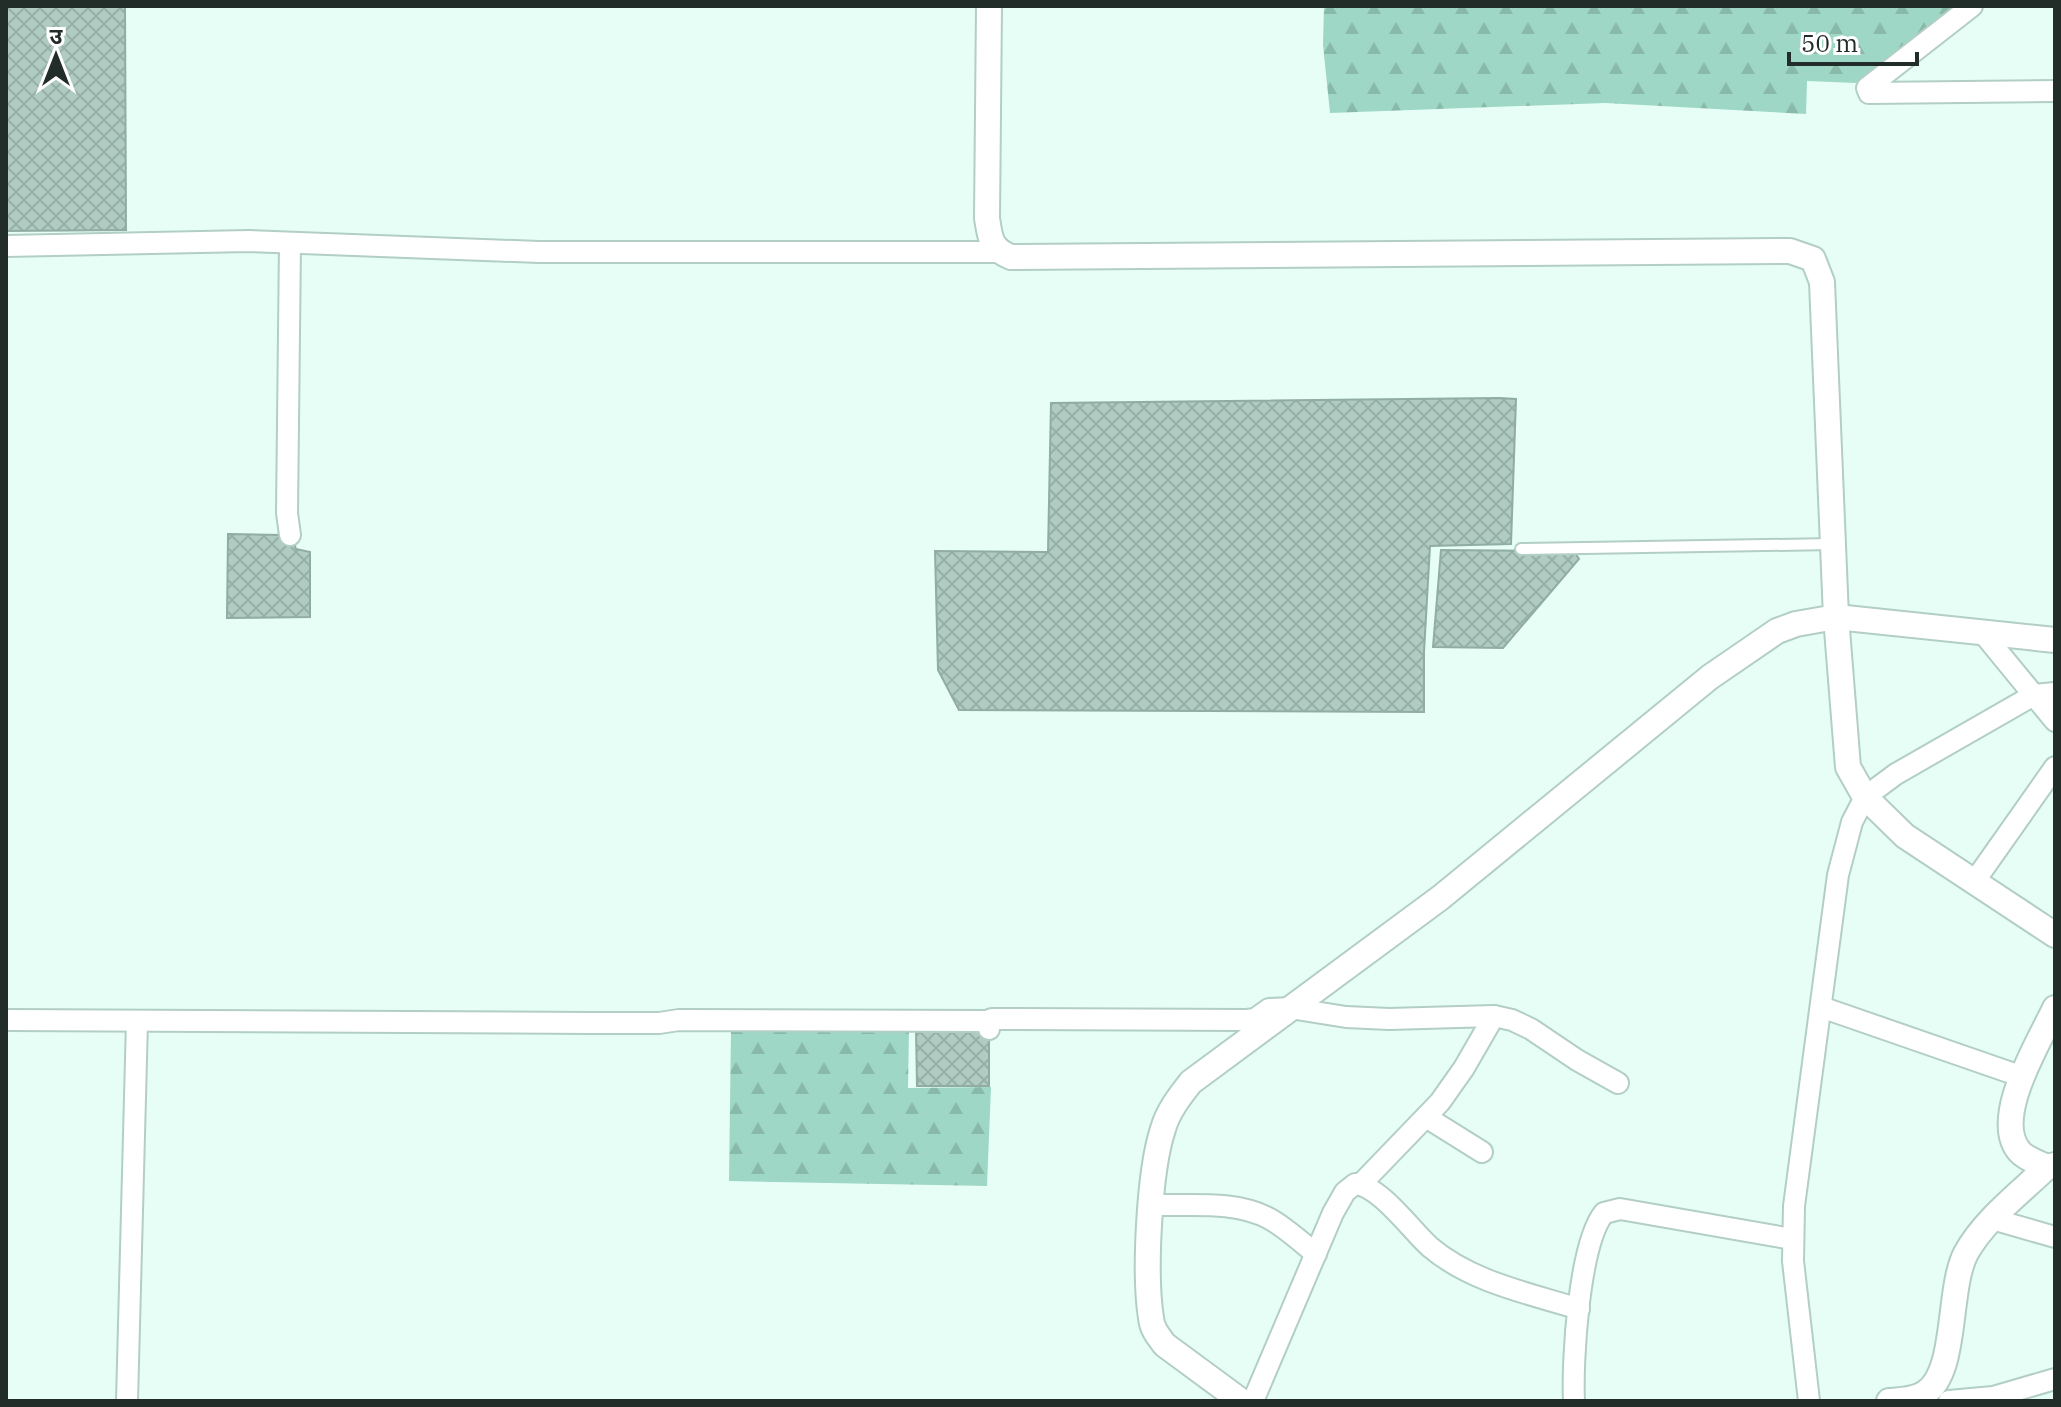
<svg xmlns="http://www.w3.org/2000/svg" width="2061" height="1407" font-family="'IBM Plex Serif','Noto Sans Devanagari',serif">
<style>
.forest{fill:url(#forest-firs)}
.building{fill:url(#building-cross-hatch);stroke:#90aca3;stroke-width:2}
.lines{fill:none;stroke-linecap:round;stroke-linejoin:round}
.service-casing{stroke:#b2cec5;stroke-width:14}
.minor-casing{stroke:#b2cec5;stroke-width:24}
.tertiary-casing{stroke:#b2cec5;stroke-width:28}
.service{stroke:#fff;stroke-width:10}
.minor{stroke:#fff;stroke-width:20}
.tertiary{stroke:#fff;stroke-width:24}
</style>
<defs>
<pattern id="forest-firs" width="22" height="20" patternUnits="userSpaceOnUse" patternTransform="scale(2)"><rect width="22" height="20" fill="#9ed7c5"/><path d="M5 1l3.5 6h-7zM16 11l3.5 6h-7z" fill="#88b9a9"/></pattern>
<pattern id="building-cross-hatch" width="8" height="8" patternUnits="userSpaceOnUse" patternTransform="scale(2)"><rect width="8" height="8" fill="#afcbc2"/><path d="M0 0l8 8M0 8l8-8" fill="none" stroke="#96afa7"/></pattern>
</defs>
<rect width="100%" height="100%" fill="#e6fef6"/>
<g class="forest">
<polygon points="1324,6 1954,6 1856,83 1807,81 1806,114 1605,103 1330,113 1323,45"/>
<polygon points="731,1029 909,1029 908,1088 991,1087 987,1186 729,1181"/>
</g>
<g class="building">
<polygon points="6,6 125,6 126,230 6,231"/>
<polygon points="1499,398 1516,399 1511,544 1430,546 1424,652 1424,712 959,710 938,670 935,551 1048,552 1051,403"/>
<polygon points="228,534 282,535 293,540 296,549 310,552 310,617 227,618"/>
<polygon points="1441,550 1574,551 1579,559 1503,648 1433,647"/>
<polygon points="916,1029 989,1029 989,1086 917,1086"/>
</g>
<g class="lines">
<g class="service-casing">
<polyline id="service" points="1521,549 1833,544"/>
</g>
<g class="minor-casing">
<g id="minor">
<polyline points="1972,6 1867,88 1869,93 2055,91"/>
<polyline points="290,243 287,513 290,535"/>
<polyline points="6,246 249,241 539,252 999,252"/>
<polyline points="1982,632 2055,721"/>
<polyline points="1974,882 2055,767"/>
<polyline points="1821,1007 2023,1077"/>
<polyline points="6,1020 594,1023 659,1023 679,1020 987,1021"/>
<polyline points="989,1029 987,1021 992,1019 1247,1020 1255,1019 1269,1009 1290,1008 1346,1017 1389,1019 1494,1016 1512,1020 1531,1029 1577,1060 1618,1083"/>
<polyline points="1426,1117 1482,1152"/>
<polyline points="1361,1184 1440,1102 1464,1068 1494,1016"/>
<path d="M1152,1205C1190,1206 1236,1200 1270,1219C1286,1228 1301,1242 1316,1254"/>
<polyline points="1992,1219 2055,1237"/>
<polyline points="127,1401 137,1021"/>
<path d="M1253,1401L1333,1213L1345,1192L1355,1184C1379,1185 1412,1231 1430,1247C1471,1282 1528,1293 1579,1309"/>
<path d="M1574,1401C1572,1360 1579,1244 1604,1213L1620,1209L1792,1239"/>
<polyline points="1809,1401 1793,1261 1794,1206 1838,875 1852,822 1865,797 1896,774 2034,695 2055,693"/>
<polyline points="1949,1401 1993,1397 2055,1379"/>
</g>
</g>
<g class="tertiary-casing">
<g id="tertiary">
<path d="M989,6L987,218C990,239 991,249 1011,257L1790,251L1813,259L1822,282L1836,617L1848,767L1865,797L1905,836L2055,935"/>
<path d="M2055,1008C2040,1041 1990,1119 2020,1152C2026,1159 2039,1163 2047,1167L2055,1165"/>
<path d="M1241,1401L1165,1345C1158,1336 1152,1329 1151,1318C1144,1274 1149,1171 1163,1129C1168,1111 1180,1096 1191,1082L1440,898L1710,677L1777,631L1796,624L1836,617L2055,640"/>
<path d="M1889,1401C1901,1400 1914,1400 1925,1393C1958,1372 1947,1289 1966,1253C1985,1219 2020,1193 2047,1167"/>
</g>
</g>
<use href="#service" class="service"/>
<use href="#minor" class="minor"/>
<use href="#tertiary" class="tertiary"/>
</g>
<rect width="2061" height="1407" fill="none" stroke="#222d2a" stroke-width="16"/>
<g transform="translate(56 56)" stroke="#ffffff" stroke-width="6" paint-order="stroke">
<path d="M0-6L14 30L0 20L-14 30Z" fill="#222d2a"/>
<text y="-12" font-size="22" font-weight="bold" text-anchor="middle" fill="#222d2a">उ</text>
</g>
<path d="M1789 52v12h128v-12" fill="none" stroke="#222d2a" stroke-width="4"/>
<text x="1801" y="52" font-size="24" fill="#222d2a" stroke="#ffffff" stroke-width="6" paint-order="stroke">50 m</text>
</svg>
